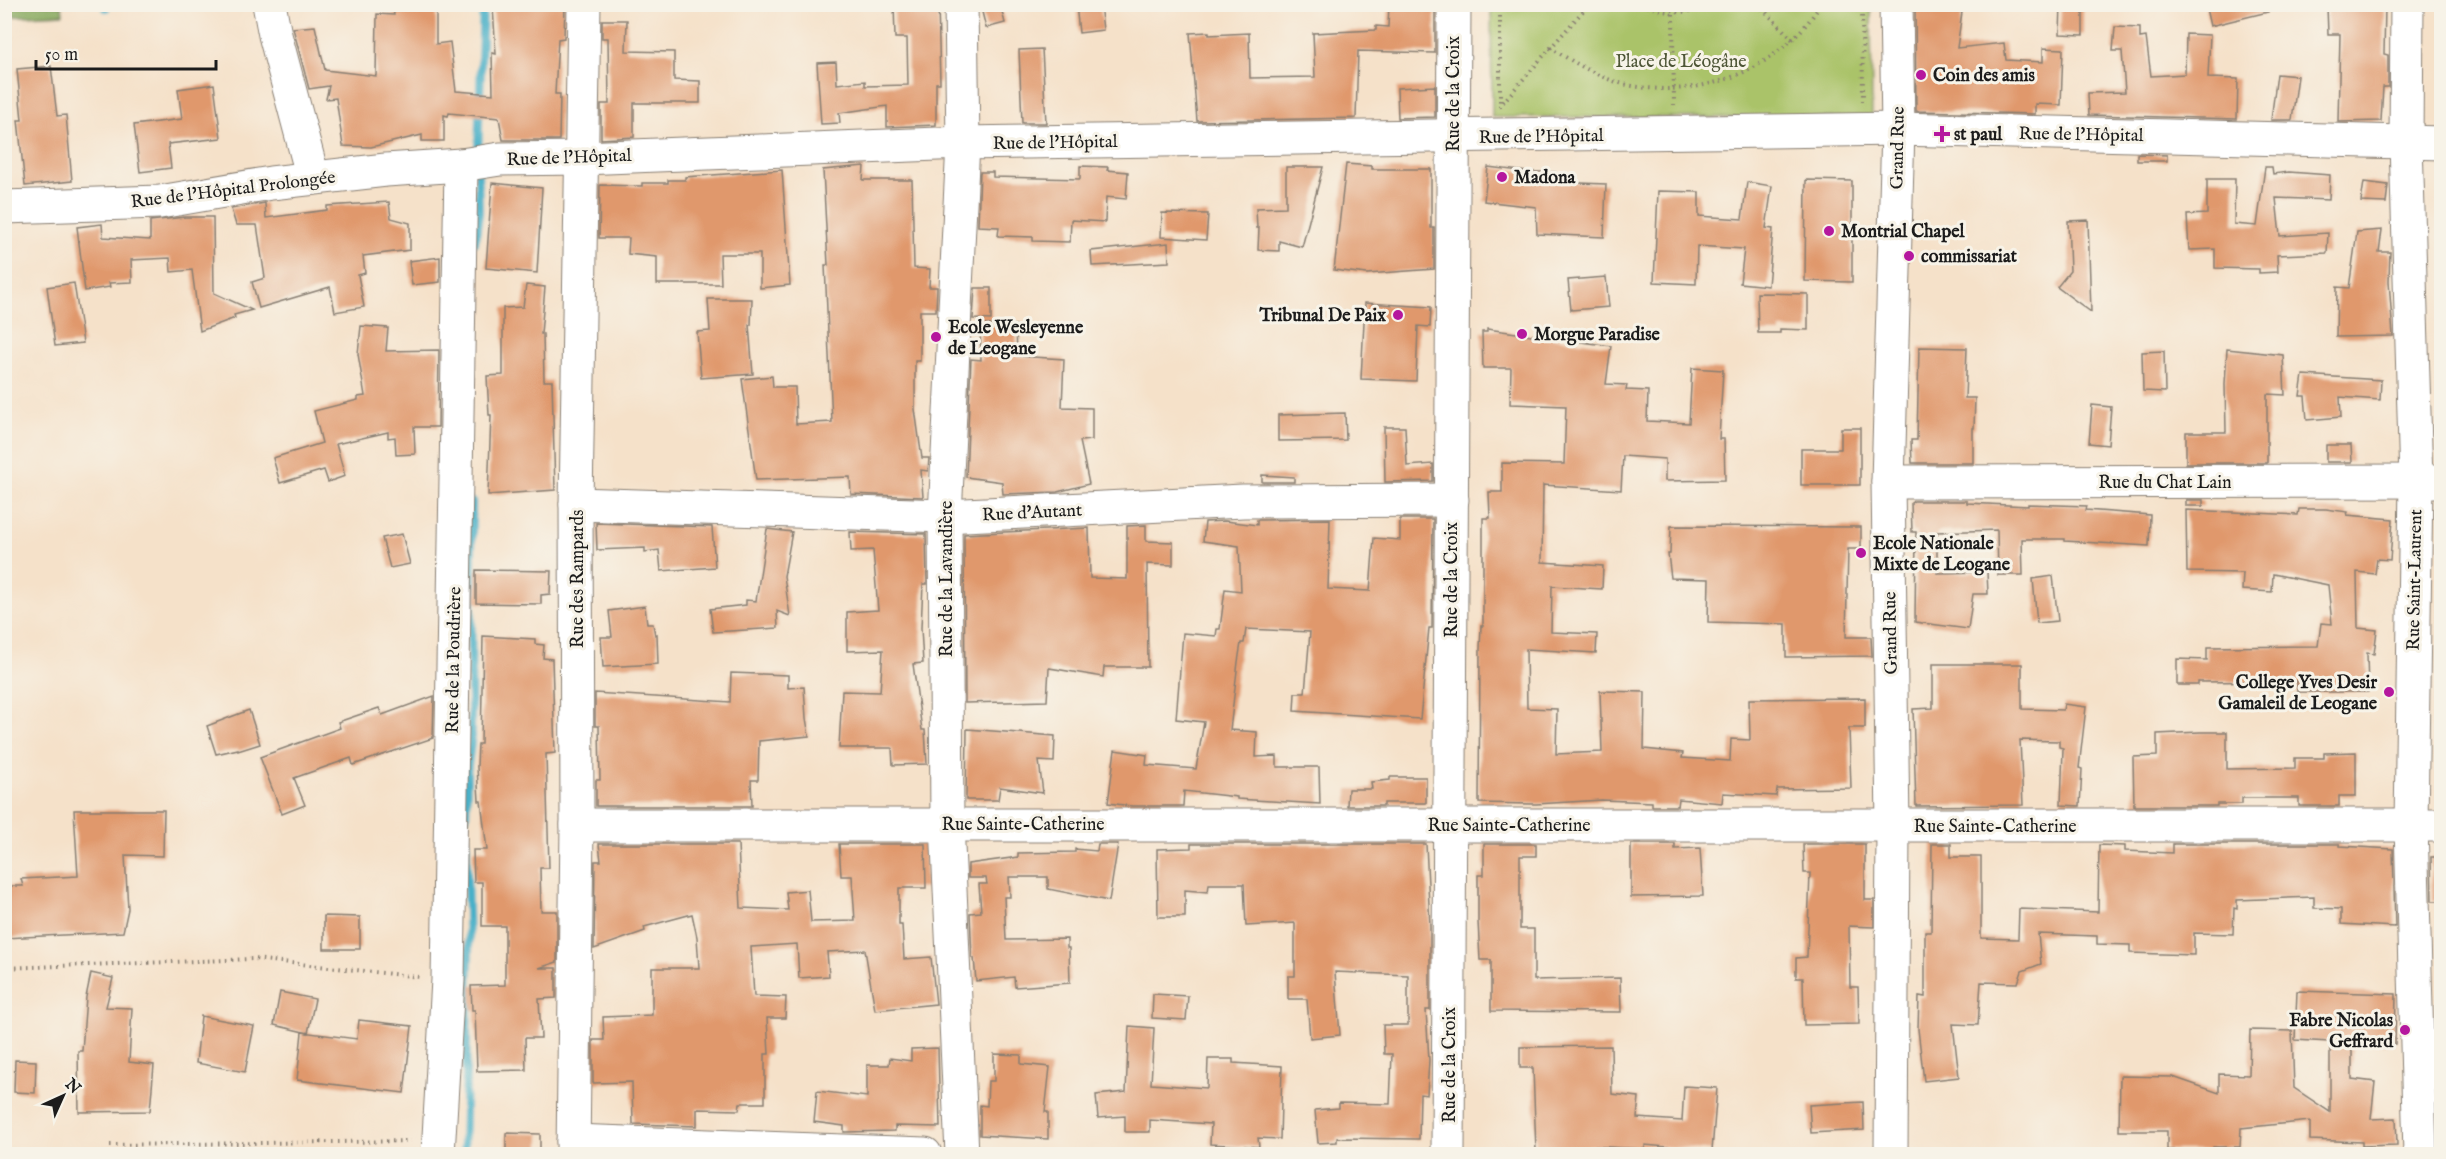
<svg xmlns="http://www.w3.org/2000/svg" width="2446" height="1159" font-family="'IM FELL English',serif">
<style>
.green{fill:#aac369;stroke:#637042;stroke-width:1.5}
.forest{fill:#87a95d;stroke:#52623c;stroke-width:1.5}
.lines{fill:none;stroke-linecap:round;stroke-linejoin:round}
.stream{stroke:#49b0c8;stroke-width:8}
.building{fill:#e0986c}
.minor-casing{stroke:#887e72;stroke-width:35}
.path{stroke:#887e72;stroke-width:4;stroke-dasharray:1.5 4.5;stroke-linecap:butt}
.minor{stroke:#fff;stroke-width:33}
.poi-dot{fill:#b5179e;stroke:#f7f3e8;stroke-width:2}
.labels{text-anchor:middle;stroke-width:6;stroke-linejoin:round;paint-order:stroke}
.park-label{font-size:18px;fill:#4e5637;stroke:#f7f3e8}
.poi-label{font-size:18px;font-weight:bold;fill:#1c1c1c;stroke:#f7f3e8;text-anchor:start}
.street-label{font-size:18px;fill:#1c1c1c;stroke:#f7f3e8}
</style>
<rect width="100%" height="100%" fill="#f7f3e8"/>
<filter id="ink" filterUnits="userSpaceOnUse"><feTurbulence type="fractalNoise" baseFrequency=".0167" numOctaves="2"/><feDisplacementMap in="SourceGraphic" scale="12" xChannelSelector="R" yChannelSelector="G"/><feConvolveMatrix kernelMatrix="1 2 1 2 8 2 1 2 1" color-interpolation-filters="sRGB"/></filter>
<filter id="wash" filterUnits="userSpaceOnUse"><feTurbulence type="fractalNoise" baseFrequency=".008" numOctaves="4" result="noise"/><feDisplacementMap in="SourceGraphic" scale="24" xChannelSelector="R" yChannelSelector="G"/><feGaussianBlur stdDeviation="1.35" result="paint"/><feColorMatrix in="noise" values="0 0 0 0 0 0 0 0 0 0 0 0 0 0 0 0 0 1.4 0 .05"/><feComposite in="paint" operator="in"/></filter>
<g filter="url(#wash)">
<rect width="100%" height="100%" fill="#f5e1c9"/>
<polygon class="green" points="1491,5 1871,5 1872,118 1492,117"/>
<polygon class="forest" points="5,4 62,5 63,14 5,17"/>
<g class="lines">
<g class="stream">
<polyline points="106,8 106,4"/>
<polyline points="478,155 483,4"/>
<polyline points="475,242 479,212 478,170"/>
<polyline points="466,817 467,772 471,742 472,502"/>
<polyline points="464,1154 469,948 466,838"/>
</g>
</g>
<g id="blocks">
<g class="building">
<polygon points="393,4 426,4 436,7 436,44 450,42 456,91 493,94 492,53 496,54 493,7 565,4 564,38 558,39 555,94 560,94 559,140 503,140 499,118 449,113 448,116 444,115 444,141 422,141 422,135 371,147 343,146 336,98 326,99 329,86 309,89 293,28 315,26 325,70 376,76 377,14 394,15"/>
<polygon points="894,4 938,4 940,83 936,83 936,125 887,127 887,106 839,113 840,123 821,124 817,63 836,62 837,84 865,81 865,86 908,85 907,38 895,38"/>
<polygon points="980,4 1000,4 1005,23 986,28"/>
<polygon points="1076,4 1100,4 1103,30 1079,33"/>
<polygon points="1389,4 1435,4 1435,53 1358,51 1356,118 1197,121 1190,33 1209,32 1209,35 1249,33 1250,78 1315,77 1313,33 1376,30 1376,26 1388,27"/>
<polygon points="1915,4 1962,12 1957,48 2004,43 2006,60 2043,62 2043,48 2063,49 2061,105 2035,104 2035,114 1916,111"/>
<polygon points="2061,4 2083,4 2083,35 2060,34"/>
<polygon points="2205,4 2267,4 2268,12 2210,26"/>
<polygon points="2327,6 2385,7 2384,54 2388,55 2388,87 2383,87 2381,121 2338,122 2340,34 2328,34"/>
<polygon points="602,20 627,20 626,51 674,52 674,80 700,81 700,103 634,103 634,137 601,139 601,104 609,104 608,38 602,38"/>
<polygon points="2115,27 2140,28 2140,38 2146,37 2151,76 2185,74 2186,34 2210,35 2208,78 2238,79 2237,119 2089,115 2088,93 2125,92 2122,51 2113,51"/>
<polygon points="1042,49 1046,123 1022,123 1019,50"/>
<polygon points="51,66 57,116 66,115 72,181 25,186 18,120 22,120 17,69"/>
<polygon points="2277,74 2298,76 2292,120 2271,120"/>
<polygon points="214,84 221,138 168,144 171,168 140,172 134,125 182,119 178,89"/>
<polygon points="1435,86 1435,117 1398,118 1397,88"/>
<polygon points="2137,154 2167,155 2167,161 2137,161"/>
<polygon points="1346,164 1372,166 1372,169 1431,169 1431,228 1434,228 1434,269 1367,274 1334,270"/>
<polygon points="864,166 863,180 912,180 914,268 930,269 929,287 937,287 936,311 920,311 920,361 915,361 915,409 920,445 922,458 929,458 928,471 921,470 923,497 851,494 850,477 756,480 742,379 772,376 773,387 795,387 796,424 832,422 825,265 828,265 823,170"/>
<polygon points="1080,166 1108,167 1107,170 1128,172 1126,199 1106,197 1105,222 1071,220 1070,242 1033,241 1033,237 998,236 999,227 978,226 980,172 993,172 993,177 1080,179"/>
<polygon points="1286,167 1323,167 1302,247 1279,241 1279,251 1258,250 1259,228 1257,228 1256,208 1286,207"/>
<polygon points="1488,167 1528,172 1555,172 1554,182 1606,184 1604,237 1537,234 1536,207 1484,201"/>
<polygon points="2265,167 2272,167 2273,174 2289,172 2330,175 2329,200 2276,198 2280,236 2328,233 2327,253 2277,255 2278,272 2259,273 2259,269 2215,268 2215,249 2189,250 2187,215 2207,214 2207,179 2235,179 2234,224 2257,226"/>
<polygon points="782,170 790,285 760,288 760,254 720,254 721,284 657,284 657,257 628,254 629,238 599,238 600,185 642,186 642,183 668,183 668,180 685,180 685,177"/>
<polygon points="1806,180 1852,181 1852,282 1805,281"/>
<polygon points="1747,182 1772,186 1766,228 1773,229 1768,286 1740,283 1744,249 1697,246 1696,284 1654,282 1658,191 1699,192 1699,216 1742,219"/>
<polygon points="2364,182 2388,185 2386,203 2361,202"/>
<polygon points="492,183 542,188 537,273 486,268"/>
<polygon points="389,202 391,218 410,223 410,250 363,256 365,273 358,275 364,307 335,312 330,287 259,308 252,282 265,278 257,225 236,225 231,209 265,203 266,218 327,210 327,206"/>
<polygon points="1162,213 1208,214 1206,240 1161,237"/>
<polygon points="185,217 213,217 214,293 252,310 234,315 235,318 200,331 192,270 171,272 170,258 131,260 132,282 109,283 110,287 85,291 77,227 102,224 103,237 150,240 150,221"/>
<polygon points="2088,220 2091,312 2057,287 2070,271 2068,221"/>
<polygon points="2382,230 2379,252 2390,252 2389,281 2393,336 2336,337 2337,287 2349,288 2357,232"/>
<polygon points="1168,243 1169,262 1092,266 1091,251"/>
<polygon points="440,257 440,282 412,285 409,261"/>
<polygon points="1606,277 1609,307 1571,310 1568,280"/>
<polygon points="74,283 83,343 55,346 47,287"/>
<polygon points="526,285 545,287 541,334 543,334 544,381 552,381 555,490 488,495 491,415 489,415 487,376 503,375 503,308 523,307"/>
<polygon points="975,288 991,288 991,320 973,319"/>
<polygon points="1757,293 1808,294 1808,330 1780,329 1780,333 1758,333"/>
<polygon points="708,299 752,299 751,325 749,325 753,374 701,378 697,332 710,331"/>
<polygon points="1365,303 1431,307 1430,327 1418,326 1416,381 1361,379"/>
<polygon points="980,325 1016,325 1017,356 1064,359 1062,407 1092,408 1092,440 1080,441 1089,484 1057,492 1003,494 1002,482 966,477 971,359 981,360"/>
<polygon points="361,326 388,328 386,351 439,350 438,427 414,427 415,454 396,455 395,437 388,438 388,432 336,444 345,476 328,482 324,470 280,483 273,458 322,443 314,411 358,400 358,397 365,396 358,354"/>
<polygon points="1487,329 1611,346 1606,384 1627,385 1626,390 1648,391 1647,421 1689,423 1692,368 1723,370 1719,439 1724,439 1725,480 1665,481 1665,459 1623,456 1621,490 1543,485 1542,562 1603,566 1602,589 1552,586 1551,632 1597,634 1596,653 1526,649 1527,708 1557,709 1556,754 1602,752 1600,691 1645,692 1644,749 1683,753 1682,758 1730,761 1731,739 1750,740 1749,699 1865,698 1865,728 1849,728 1851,788 1777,789 1776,796 1723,793 1722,803 1679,799 1678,806 1652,806 1652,802 1602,800 1536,804 1479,803 1480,649 1481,626 1483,626 1483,518 1490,518 1489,492 1502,492 1502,463 1564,464 1566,406 1510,404 1511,368 1483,368 1482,332 1487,332"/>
<polygon points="1919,347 1967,348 1965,398 1975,398 1974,428 1973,428 1973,463 1912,463 1911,440 1917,440"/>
<polygon points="2227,349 2283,355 2285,395 2267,394 2267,463 2186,463 2186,432 2226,432 2225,384"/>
<polygon points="2164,351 2165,392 2143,391 2142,352"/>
<polygon points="2303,375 2381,380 2380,400 2340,397 2341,417 2307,420 2305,396 2300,396"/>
<polygon points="2092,405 2111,407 2108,445 2089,443"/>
<polygon points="1345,413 1346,440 1278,441 1278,415"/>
<polygon points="1384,427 1405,427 1407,466 1433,464 1433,481 1385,482"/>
<polygon points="1841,428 1860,428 1860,485 1801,485 1801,449 1841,449"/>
<polygon points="2326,445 2351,445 2352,462 2326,462"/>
<polygon points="1262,475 1294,477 1294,482 1262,482"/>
<rect x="2186" y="500" width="17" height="6"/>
<polygon points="1914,501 1967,501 1967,503 2028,506 2028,504 2087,506 2086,510 2150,515 2149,546 2065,541 2065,539 2022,539 2023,575 1998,575 1997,530 1937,532 1937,573 1987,572 1988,594 1973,594 1968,629 1915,622 1916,532 1912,532 1911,503"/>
<polygon points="2299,509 2326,509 2348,512 2347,515 2393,519 2390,560 2377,559 2375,574 2357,572 2358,628 2377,630 2374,654 2367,653 2368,692 2297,692 2297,681 2198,682 2198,685 2177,685 2177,659 2207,660 2207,647 2318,646 2321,623 2332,624 2328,585 2273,574 2272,592 2242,590 2243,573 2187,572 2186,510 2298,515"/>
<polygon points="1330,519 1328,589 1370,591 1374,538 1400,540 1400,519 1433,519 1432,628 1429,628 1420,719 1294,711 1295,693 1305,693 1310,632 1246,629 1244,643 1241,643 1238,662 1230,730 1257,732 1256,757 1277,756 1277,767 1319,767 1320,804 1237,799 1237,797 1184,791 1183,806 1132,806 1108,803 1115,750 1147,755 1146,765 1196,769 1204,722 1176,719 1183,633 1216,636 1217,629 1220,629 1225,589 1241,591 1239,546 1203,541 1205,522 1225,521 1257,525 1257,520 1261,520"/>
<polygon points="596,523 712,527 715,567 661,571 659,550 645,552 645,548 597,550"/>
<polygon points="1146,525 1146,541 1173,542 1173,565 1147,564 1148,667 1104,667 1103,677 1049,668 1047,701 965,703 964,534 1089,528 1090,578 1127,579 1127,526"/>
<polygon points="1671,526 1861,527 1861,549 1848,549 1846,637 1871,637 1872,656 1786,657 1786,624 1708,622 1709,579 1671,578 1668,554 1670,554"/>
<polygon points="767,529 792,532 784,576 790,616 777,611 778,628 713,632 710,609 746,605 746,600 756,601"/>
<polygon points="850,532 926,534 927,584 923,584 921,628 923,663 913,664 922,730 925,730 927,764 893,765 892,748 839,748 842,691 880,692 883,650 847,651 847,612 878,610 873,550 851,551"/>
<polygon points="402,534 410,564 390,568 382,538"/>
<polygon points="476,570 551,571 550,594 541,595 541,604 476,603"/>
<polygon points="2053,576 2058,621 2037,623 2033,579"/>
<polygon points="645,606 647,624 653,624 655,635 657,634 658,664 603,667 601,637 612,637 609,611"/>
<polygon points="483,636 535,639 535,644 544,645 543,658 552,659 555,753 546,754 549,868 540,868 541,911 557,911 557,962 539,968 556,968 556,998 539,999 541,1038 525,1038 526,1070 477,1071 475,1010 472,1010 471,986 505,985 505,926 482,926 482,882 474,882 473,850 487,850 481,801 479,801 477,767 478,744 481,744"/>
<polygon points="1933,664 2022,664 2022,709 2063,710 2064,704 2086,707 2079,768 2082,769 2080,806 2061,805 2063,748 2059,747 2059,741 2020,740 2023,805 1916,806 1913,709 1933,708"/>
<polygon points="731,673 788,675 788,688 804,687 806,718 809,736 759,741 758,780 751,780 752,806 596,806 596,780 600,780 599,726 595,726 595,693 730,702"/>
<polygon points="434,696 433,738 353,765 351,758 294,778 305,805 282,814 260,757 340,728 338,722 379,708 382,715"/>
<polygon points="249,710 260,744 238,751 238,749 216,754 207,726"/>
<polygon points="967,729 1055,736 1054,762 1039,761 1043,793 1000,787 998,800 966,800"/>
<polygon points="2200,732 2227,732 2227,769 2295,768 2295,758 2324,758 2324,753 2356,752 2356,796 2339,796 2339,806 2299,806 2299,798 2242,798 2242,804 2217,804 2217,806 2134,806 2133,757 2157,756 2157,734"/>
<polygon points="1390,777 1426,777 1426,803 1384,803 1384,806 1347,806 1348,789 1372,789 1371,782 1390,780"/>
<polygon points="74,810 164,810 163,856 125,855 128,909 123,932 4,938 4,886 23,886 21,879 78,876"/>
<polygon points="599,844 738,844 741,908 788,910 786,892 808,890 811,922 855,921 852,876 841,876 839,844 925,844 926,888 899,888 899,925 902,925 904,959 931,957 936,1004 875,1010 865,950 827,952 829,976 799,978 797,944 751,947 754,996 786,997 785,1018 767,1018 769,1054 765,1054 765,1103 740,1103 739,1110 697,1109 697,1126 633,1124 632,1082 593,1083 593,1040 604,1040 603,1017 652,1015 652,968 699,968 697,937 692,914 644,927 645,931 594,949 595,861 601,861"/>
<polygon points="1098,844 1118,844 1109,901 1048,889 1048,877 1009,877 1010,897 1004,897 1006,940 1067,939 1067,948 1069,948 1070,983 1015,987 1014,977 976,981 974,958 972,958 970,913 981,912 979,884 987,884 986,878 968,878 968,864 1018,857 1018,853 1075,852 1075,849 1097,851"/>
<polygon points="1191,844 1426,844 1430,926 1430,1010 1426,1010 1429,1060 1427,1095 1420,1094 1419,1139 1337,1138 1337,1142 1318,1143 1315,1110 1339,1108 1339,1103 1390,1104 1392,1054 1384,1054 1383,1025 1408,1025 1408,975 1335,972 1340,1035 1310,1038 1307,999 1288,999 1288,976 1295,976 1295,923 1246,926 1244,884 1209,884 1208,892 1185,890 1185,917 1158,917 1157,849 1191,848"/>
<polygon points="1484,844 1536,844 1536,856 1520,856 1520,929 1534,929 1534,980 1620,978 1621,1012 1491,1011 1491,960 1480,960 1478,921 1478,875 1484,875"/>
<polygon points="1631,844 1675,844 1675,849 1700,848 1703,896 1631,897"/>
<polygon points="1803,844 1865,844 1865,900 1874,900 1874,927 1849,926 1850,987 1858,987 1859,1024 1804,1025 1803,978 1796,978 1796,958 1807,957 1810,873 1804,873"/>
<polygon points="1932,844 1951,844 1951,857 1981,857 1981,938 2018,939 2019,909 2098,912 2099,845 2125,846 2125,851 2173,853 2173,844 2340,844 2340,846 2393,849 2395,927 2341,924 2341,909 2314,908 2314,897 2237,900 2237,909 2234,908 2233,934 2194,933 2194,955 2130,953 2130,945 2097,944 2097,936 2038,934 2041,964 2022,971 2018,983 1981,982 1978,1025 1953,1024 1959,1077 1924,1081 1918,1029 1919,996 1925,997 1925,932 1931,932"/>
<polygon points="2431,857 2442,857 2442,901 2432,901"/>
<polygon points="324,916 360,917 360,949 324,949"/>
<polygon points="91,973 113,978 106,1007 132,1008 129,1062 154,1065 150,1111 79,1112 78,1051 82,1051 86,997"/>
<polygon points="2297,991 2396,994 2395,1044 2352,1043 2352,1079 2375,1082 2371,1119 2396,1118 2397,1145 2362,1146 2362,1142 2310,1140 2310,1121 2241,1128 2240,1147 2213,1147 2213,1150 2167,1150 2167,1131 2119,1131 2120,1076 2173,1077 2219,1093 2219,1074 2249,1075 2250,1030 2292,1031 2294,1088 2330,1112 2330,1042 2295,1040"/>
<polygon points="280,992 315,999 308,1033 274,1025"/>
<polygon points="1153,994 1188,996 1186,1020 1152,1018"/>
<polygon points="201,1016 254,1026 245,1072 196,1063"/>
<polygon points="359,1020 412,1026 404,1093 297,1080 302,1032 357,1039"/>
<polygon points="1129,1026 1154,1028 1151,1084 1207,1088 1208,1059 1233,1059 1233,1063 1282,1066 1280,1139 1258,1138 1259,1147 1210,1144 1211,1124 1150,1120 1150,1132 1125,1132 1125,1116 1098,1118 1096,1095 1126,1092"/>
<polygon points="1611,1046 1612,1094 1639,1097 1637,1118 1682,1121 1684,1086 1717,1088 1712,1151 1645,1145 1645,1149 1589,1146 1589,1150 1536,1151 1533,1068 1520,1068 1520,1047"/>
<polygon points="938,1048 940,1127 895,1126 895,1131 844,1132 844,1126 814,1122 817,1091 867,1097 867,1065 889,1065 890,1058 911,1061 911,1049"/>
<polygon points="994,1054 1021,1055 1021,1064 1050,1067 1045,1112 1048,1112 1048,1139 980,1135 980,1105 987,1106 988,1081 994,1081"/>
<polygon points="15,1060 36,1061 35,1093 14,1092"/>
<polygon points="1863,1102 1864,1130 1811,1133 1809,1105"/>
<polygon points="506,1133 540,1134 540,1155 506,1155"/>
</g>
</g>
</g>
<g filter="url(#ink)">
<use href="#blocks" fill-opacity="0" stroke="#887e72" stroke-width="1.5"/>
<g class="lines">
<g class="minor-casing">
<g id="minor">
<polyline points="269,4 275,35 313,178"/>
<polyline points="961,4 963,143 945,516 947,823 962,1154"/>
<polyline points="2407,4 2406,142 2416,481 2411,825 2420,1154"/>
<polyline points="4,207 160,202 271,183 386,170 461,165 500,159 582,158 963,143 1898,129 2442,143"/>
<polyline points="1888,482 2442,481"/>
<polyline points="576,504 945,516 1243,501 1452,500"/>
<polyline points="577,825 2442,825"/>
<polyline points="573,1141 925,1154"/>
<polyline points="438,1154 448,980 461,165"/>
<polyline points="573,1154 577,825 576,504 584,4"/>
<polyline points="1448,1154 1454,4"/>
<polyline points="1891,1154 1893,826 1888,482 1898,129 1896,4"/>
</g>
</g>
<g class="path">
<polyline points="1500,4 1500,107"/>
<path d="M1642,4C1666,15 1686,15 1710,4"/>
<polyline points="1758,4 1793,40"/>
<polyline points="1862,4 1863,101"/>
<polyline points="1673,14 1674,105"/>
<path d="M1550,48C1576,63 1603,81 1633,86C1707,99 1781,68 1821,4"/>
<polyline points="1499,107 1589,4"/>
<polyline points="4,968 254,959 420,977"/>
<polyline points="110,1145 411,1141"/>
</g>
<use href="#minor" class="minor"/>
</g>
</g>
<g class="poi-dot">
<circle cx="1921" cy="75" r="6"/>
<path d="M1939 125h6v6h6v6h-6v6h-6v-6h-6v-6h6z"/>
<circle cx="1502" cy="177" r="6"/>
<circle cx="1829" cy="231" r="6"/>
<circle cx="1909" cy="256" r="6"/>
<circle cx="1398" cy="315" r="6"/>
<circle cx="1522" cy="334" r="6"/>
<circle cx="936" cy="337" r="6"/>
<circle cx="1861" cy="553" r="6"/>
<circle cx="2389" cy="692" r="6"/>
<circle cx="2405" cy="1030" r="6"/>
</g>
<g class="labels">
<g class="park-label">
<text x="1681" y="67">Place de Léogâne</text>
</g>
<g class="poi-label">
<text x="1933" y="81">Coin des amis</text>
<text x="1954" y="140">st paul</text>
<text x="1514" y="183">Madona</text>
<text x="1841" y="237">Montrial Chapel</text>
<text x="1921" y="262">commissariat</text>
<text x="1386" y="321" text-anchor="end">Tribunal De Paix</text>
<text x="948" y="333">Ecole Wesleyenne<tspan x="948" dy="21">de Leogane</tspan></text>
<text x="1534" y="340">Morgue Paradise</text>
<text x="1873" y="549">Ecole Nationale<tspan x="1873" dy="21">Mixte de Leogane</tspan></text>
<text x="2377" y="688" text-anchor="end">College Yves Desir<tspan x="2377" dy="21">Gamaleil de Leogane</tspan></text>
<text x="2393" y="1026" text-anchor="end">Fabre Nicolas<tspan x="2393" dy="21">Geffrard</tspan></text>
</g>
<g class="street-label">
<text transform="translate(1453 94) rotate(-90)" y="6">Rue de la Croix</text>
<text transform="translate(2081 134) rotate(1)" y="6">Rue de l'Hôpital</text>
<text transform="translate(1541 136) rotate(-1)" y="6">Rue de l'Hôpital</text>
<text transform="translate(1055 142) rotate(-1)" y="6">Rue de l'Hôpital</text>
<text transform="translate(1897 148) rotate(-89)" y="6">Grand Rue</text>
<text transform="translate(569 157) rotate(-2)" y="6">Rue de l'Hôpital</text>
<text transform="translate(233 189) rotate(-7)" y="6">Rue de l'Hôpital Prolongée</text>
<text x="2165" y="488">Rue du Chat Lain</text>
<text transform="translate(1032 512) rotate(-3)" y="6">Rue d'Autant</text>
<text transform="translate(577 579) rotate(-90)" y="6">Rue des Rampards</text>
<text transform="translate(946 579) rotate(-90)" y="6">Rue de la Lavandière</text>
<text transform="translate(1451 580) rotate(-90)" y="6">Rue de la Croix</text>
<text transform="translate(2414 580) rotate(-89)" y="6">Rue Saint-Laurent</text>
<text transform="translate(1890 633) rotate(-91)" y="6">Grand Rue</text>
<text transform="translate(453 660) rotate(-89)" y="6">Rue de la Poudrière</text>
<text x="1023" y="830">Rue Sainte-Catherine</text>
<text x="1509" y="831">Rue Sainte-Catherine</text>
<text x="1995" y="832">Rue Sainte-Catherine</text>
<text transform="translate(1449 1065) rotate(-90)" y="6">Rue de la Croix</text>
</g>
</g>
<rect width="2446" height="1159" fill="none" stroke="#f7f3e8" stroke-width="24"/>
<g transform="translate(63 1096) rotate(45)" stroke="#f7f3e8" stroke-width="4.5" paint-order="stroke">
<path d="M0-4.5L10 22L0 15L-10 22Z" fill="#1c1c1c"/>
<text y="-9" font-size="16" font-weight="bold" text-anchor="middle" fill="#1c1c1c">N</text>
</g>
<path d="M36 60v9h180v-9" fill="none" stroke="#1c1c1c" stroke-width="3"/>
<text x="45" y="60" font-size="18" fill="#1c1c1c" stroke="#f7f3e8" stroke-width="4.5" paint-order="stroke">50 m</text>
</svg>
